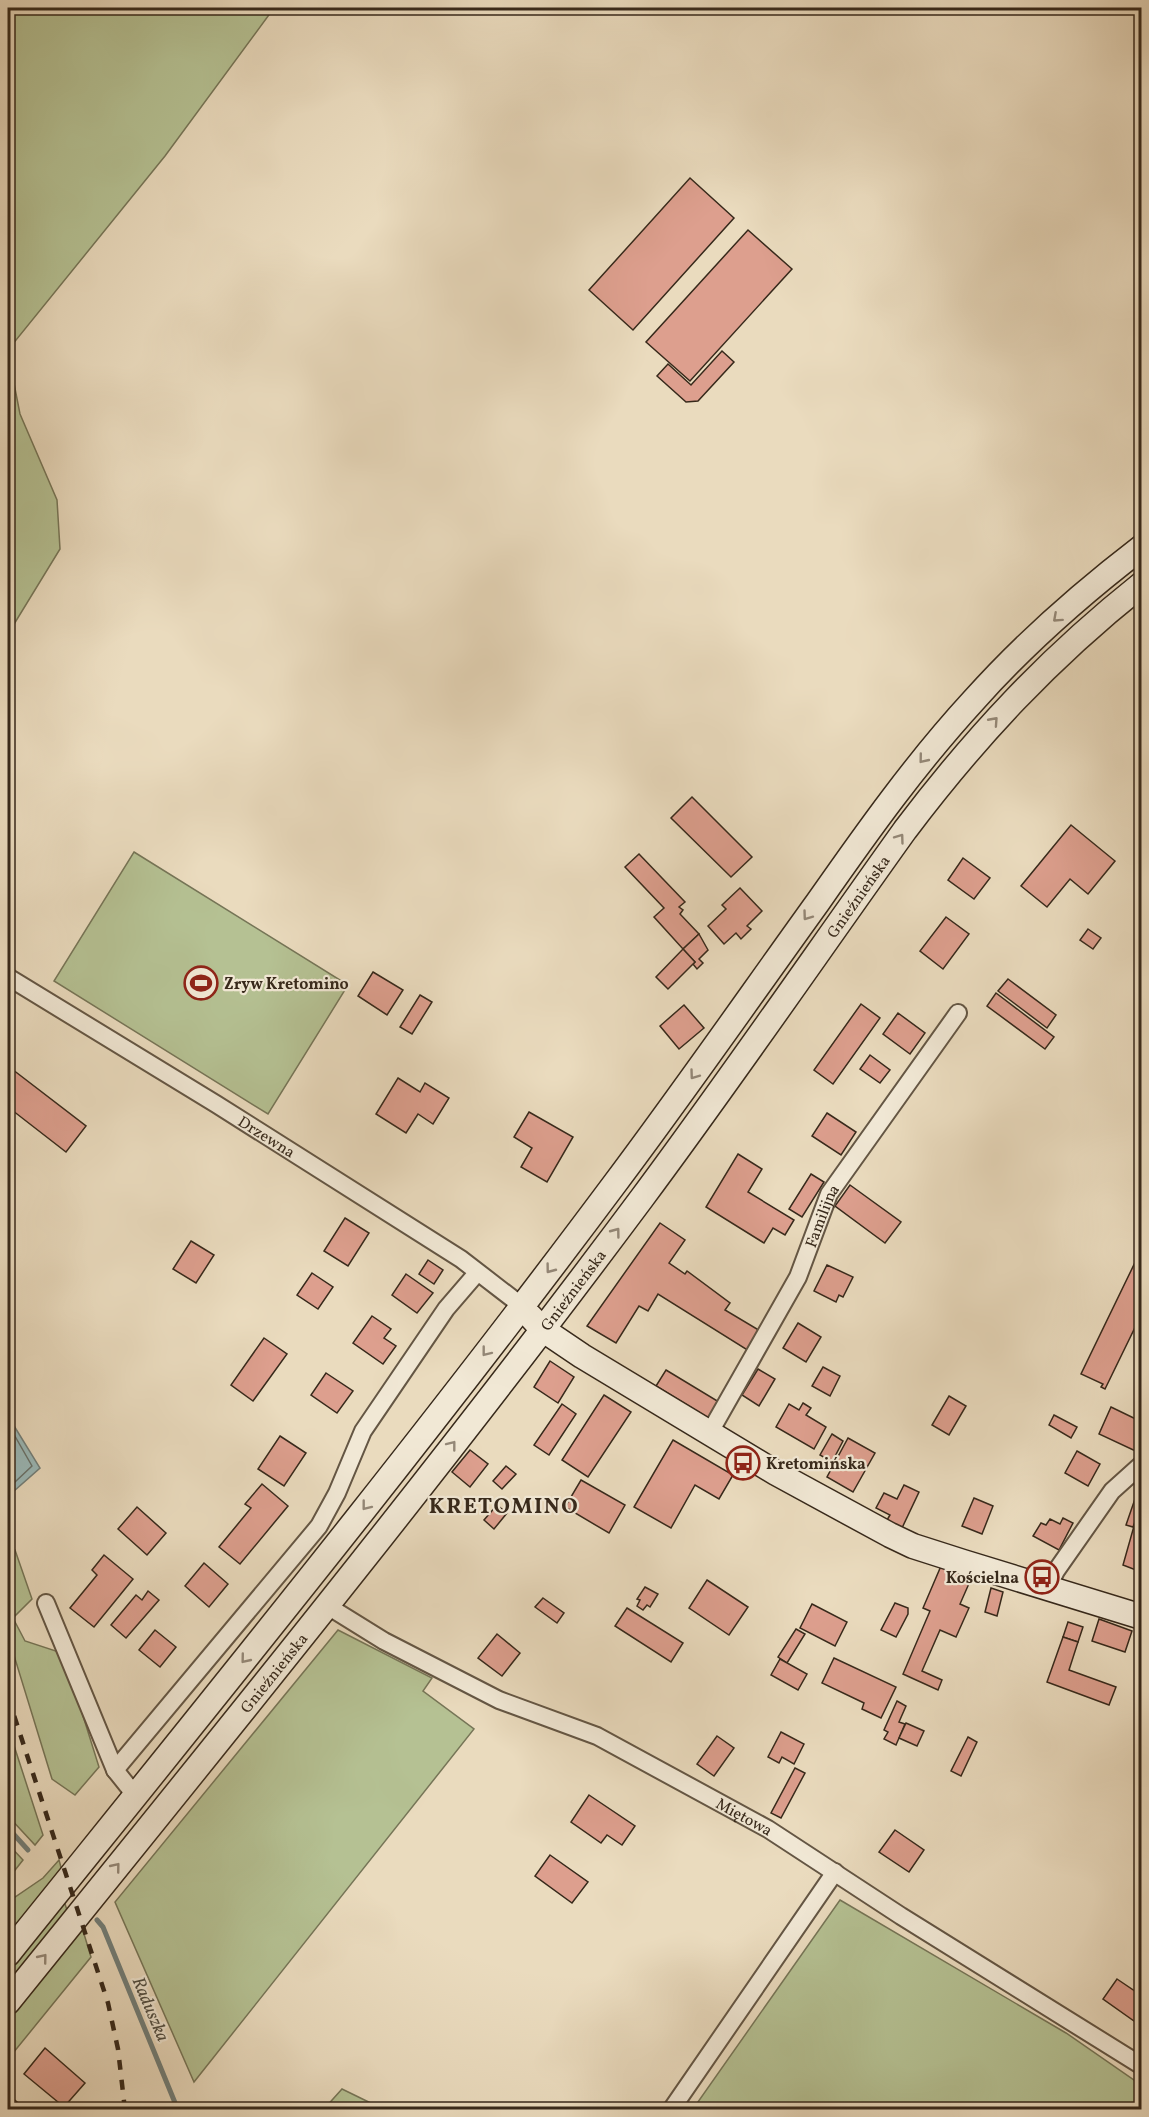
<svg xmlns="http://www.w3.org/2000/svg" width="1149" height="2117" font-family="Vollkorn,serif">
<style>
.green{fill:#b5c193;stroke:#767557;stroke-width:1.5}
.water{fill:#9ab9b9;stroke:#727f7a;stroke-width:1.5}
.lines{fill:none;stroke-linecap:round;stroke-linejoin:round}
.shore{stroke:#68716a;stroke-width:1.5}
.stream{stroke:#727f7a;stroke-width:5}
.building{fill:#dd9f8e;stroke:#37291b;stroke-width:1.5}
.street-casing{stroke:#645644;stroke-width:20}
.secondary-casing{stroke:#37291b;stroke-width:27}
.street{stroke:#f1e8d5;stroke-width:16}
.secondary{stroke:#f1e8d5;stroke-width:24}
.rail{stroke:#37291b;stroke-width:4.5;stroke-dasharray:10 10;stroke-linecap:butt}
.oneway{stroke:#948878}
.labels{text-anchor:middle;stroke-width:4.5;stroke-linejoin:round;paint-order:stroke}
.street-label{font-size:16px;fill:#37291b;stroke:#f1e8d5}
.poi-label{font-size:16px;font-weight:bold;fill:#37291b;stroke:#f1e8d5;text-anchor:start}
.water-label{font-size:18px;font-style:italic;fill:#504d42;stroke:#f1e8d5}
.district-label{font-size:22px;font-weight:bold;letter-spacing:1.5px;fill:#37291b;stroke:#f1e8d5}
</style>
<rect width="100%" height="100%" fill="#eadbbe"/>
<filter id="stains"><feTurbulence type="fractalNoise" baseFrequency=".00333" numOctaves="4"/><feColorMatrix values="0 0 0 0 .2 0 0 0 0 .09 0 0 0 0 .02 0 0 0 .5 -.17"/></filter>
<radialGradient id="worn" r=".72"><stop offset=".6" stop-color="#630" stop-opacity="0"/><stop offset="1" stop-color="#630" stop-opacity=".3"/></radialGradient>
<g class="green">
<polygon points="8,8 274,8 165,156 8,350"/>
<polygon points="8,353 20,414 57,500 60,549 8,634"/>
<polygon points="134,852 348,985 268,1114 54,981"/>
<polygon points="15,1550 32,1599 13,1618 25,1641 59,1652 79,1703 99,1767 75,1795 52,1779 8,1636 8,1554"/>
<polygon points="338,1630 432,1678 423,1691 474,1729 194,2082 115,1902"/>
<polygon points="8,1727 43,1835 35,1845 8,1816"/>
<polygon points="8,1844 23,1860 8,1879 8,1843"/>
<polygon points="59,1860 62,1871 8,1938 8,1902 43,1878"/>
<polygon points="63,1898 68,1913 8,1987 8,1968"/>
<polygon points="840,1900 1066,2033 1141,2085 1141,2109 693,2109"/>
<path d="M81,1924L91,1957L9,2058L8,2052C17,2039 13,2029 8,2015Z"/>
<polygon points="342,2089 383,2109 324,2109"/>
</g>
<polygon class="water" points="8,1416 40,1468 14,1491 8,1486"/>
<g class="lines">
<polyline class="shore" points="8,1424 32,1466 15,1482 8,1481"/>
<g class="stream">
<polyline points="8,1828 28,1850"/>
<polyline points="97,1920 103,1927 178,2110"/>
</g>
</g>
<g class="building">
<polygon points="690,178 734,218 633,330 589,290"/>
<polygon points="748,230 792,269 690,381 646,342"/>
<polygon points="722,351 734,362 698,401 686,402 657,376 668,364 691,385"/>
<polygon points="692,797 752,857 731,877 671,818"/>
<polygon points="1071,825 1115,861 1088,894 1070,879 1047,907 1021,886"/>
<polygon points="639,854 685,902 679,907 683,910 680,914 699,934 683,949 654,917 664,908 625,867"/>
<polygon points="963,858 990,878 974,899 948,880"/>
<polygon points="740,888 762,911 747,926 751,929 741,939 736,933 724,944 708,926 726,909 722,905"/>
<polygon points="946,917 969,934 943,969 920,951"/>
<polygon points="1088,929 1101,938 1093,949 1080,940"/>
<polygon points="699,934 708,950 699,959 703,963 697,969 693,964 695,962 683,949"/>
<polygon points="683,949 695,962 668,989 656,977"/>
<polygon points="373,972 403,990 387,1015 358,996"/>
<polygon points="1008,979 1056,1015 1047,1028 998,991"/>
<polygon points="996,993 1054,1037 1045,1049 987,1006"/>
<polygon points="420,995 432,1002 412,1034 400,1027"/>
<polygon points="861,1004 880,1018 833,1084 814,1070"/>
<polygon points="684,1005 704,1028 679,1049 660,1026"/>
<polygon points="898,1013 925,1033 910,1054 883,1034"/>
<polygon points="870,1055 890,1070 880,1083 860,1069"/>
<polygon points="8,1066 86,1126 66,1152 8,1107"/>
<polygon points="398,1078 420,1092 425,1083 449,1098 433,1124 418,1114 406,1133 376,1114"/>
<polygon points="529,1112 573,1137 547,1182 521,1167 532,1148 514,1137"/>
<polygon points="827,1113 856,1132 841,1155 812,1136"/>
<polygon points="738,1154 762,1169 748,1192 794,1220 785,1235 773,1228 764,1243 706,1207"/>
<polygon points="811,1174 824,1182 802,1217 789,1209"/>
<polygon points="850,1185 901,1222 885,1243 835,1206"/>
<polygon points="345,1218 369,1233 348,1266 324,1251"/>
<polygon points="660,1223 685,1240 669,1263 685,1274 687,1271 730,1303 725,1310 762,1332 749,1351 658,1294 648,1311 639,1306 616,1343 587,1326"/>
<polygon points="191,1241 214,1255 196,1283 173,1269"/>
<polygon points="1142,1248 1142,1313 1105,1389 1101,1387 1103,1384 1081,1374"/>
<polygon points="428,1260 443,1270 434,1284 419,1274"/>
<polygon points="827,1265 853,1277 843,1297 839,1295 836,1302 814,1291"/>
<polygon points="312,1273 333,1287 318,1309 297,1295"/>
<polygon points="406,1274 433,1293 417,1313 392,1295"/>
<polygon points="372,1316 391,1329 384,1338 396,1346 383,1364 353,1343"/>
<polygon points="798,1323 821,1337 806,1362 783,1348"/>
<polygon points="264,1338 287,1354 253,1401 231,1385"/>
<polygon points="550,1361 574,1377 558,1403 534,1387"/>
<polygon points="823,1367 840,1376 830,1396 812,1386"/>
<polygon points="758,1369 775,1379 759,1406 742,1395"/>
<polygon points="666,1370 719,1402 708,1418 656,1386"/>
<polygon points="326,1373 353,1391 337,1413 311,1395"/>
<polygon points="604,1395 631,1412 588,1477 562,1460"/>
<polygon points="949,1396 966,1406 949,1435 932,1425"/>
<polygon points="803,1403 811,1408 806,1415 826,1427 814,1449 776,1427 789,1404 799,1410"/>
<polygon points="562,1404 576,1414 549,1455 534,1445"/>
<polygon points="1111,1407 1142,1422 1142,1454 1099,1434"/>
<polygon points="1054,1415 1077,1427 1071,1438 1049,1425"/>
<polygon points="832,1434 843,1441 832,1462 820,1455"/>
<polygon points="280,1436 306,1453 284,1486 258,1469"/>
<polygon points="848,1438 875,1453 853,1492 827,1477"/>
<polygon points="673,1440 733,1475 719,1499 695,1485 671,1528 634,1507"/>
<polygon points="470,1450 488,1464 470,1487 452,1472"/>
<polygon points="1077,1451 1100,1464 1088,1486 1065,1473"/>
<polygon points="506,1466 516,1474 502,1489 493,1481"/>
<polygon points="581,1480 625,1505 609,1533 565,1507"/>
<polygon points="262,1484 288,1506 240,1564 219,1547 251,1508 245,1504"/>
<polygon points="904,1485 919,1492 902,1528 887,1520 890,1515 876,1508 884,1493 897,1499"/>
<polygon points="1137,1493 1142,1494 1142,1521 1136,1519 1133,1527 1126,1525"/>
<polygon points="974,1498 993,1506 982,1534 962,1526"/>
<polygon points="497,1505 507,1513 494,1529 484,1520"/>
<polygon points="137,1507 166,1533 147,1555 118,1529"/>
<polygon points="1063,1518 1073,1523 1059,1550 1033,1536 1041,1523 1046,1525 1050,1519 1060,1524"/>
<polygon points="1136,1519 1142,1521 1141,1572 1123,1565"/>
<polygon points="104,1555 133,1579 94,1627 70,1608 97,1575 92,1570"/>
<polygon points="204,1563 228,1584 209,1607 185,1586"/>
<polygon points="941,1566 971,1579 960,1604 969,1608 956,1637 940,1630 922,1671 942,1680 938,1690 903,1674 930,1611 923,1608"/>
<polygon points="707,1580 748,1607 729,1635 689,1608"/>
<polygon points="645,1587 658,1594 650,1607 647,1605 643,1610 637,1606 640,1600 637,1599"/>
<polygon points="991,1588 1003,1592 997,1616 985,1612"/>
<polygon points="148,1591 159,1600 126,1638 111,1625 136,1595 142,1600"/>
<polygon points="543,1598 564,1613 557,1623 535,1607"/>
<polygon points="895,1603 908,1608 908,1614 896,1637 881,1630"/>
<polygon points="812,1604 847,1622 835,1646 800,1628"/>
<polygon points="627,1608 683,1643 671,1662 615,1626"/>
<polygon points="1099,1619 1132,1631 1125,1652 1092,1641"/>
<polygon points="1068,1622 1083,1627 1078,1642 1063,1637"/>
<polygon points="796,1629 805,1634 787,1663 778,1657"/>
<polygon points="155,1630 176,1647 160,1667 139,1650"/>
<polygon points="497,1634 520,1653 502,1676 478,1658"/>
<polygon points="1063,1637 1078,1642 1069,1670 1116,1687 1109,1705 1047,1682"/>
<polygon points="834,1658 896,1687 881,1718 862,1709 864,1703 822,1683"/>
<polygon points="780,1659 807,1674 798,1690 771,1675"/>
<polygon points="897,1701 906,1706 899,1722 905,1724 896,1745 884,1739 888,1732 884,1730"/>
<polygon points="906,1723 924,1731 917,1746 899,1738"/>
<polygon points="781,1732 804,1744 794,1764 782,1757 779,1763 768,1757"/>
<polygon points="717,1736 734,1748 714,1776 697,1764"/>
<polygon points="968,1737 977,1742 961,1776 951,1771"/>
<polygon points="795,1768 805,1773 781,1818 771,1813"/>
<polygon points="589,1795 635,1826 622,1845 607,1835 601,1843 571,1822"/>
<polygon points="895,1830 924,1850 909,1872 879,1852"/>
<polygon points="550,1855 588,1882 572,1903 535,1876"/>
<polygon points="1117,1979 1142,1996 1142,2010 1134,2021 1103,1999"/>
<polygon points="45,2048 85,2083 64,2107 24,2074"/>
<polygon points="11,2097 27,2110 8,2110 8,2101"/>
</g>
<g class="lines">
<g class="street-casing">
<g id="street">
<path id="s1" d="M8,977L216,1104L461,1259L522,1306"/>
<path id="s2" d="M710,1432L798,1277L829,1194L958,1013"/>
<polyline points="1047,1589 1056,1571 1112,1491 1142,1464"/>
<polyline points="46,1603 115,1770 135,1795"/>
<path id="s3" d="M326,1605L384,1641L499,1700L597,1736L768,1829L901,1916L1142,2066"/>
<polyline points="115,1770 319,1526 337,1493 363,1431 446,1309 477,1273"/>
<polyline points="671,2110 835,1872"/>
</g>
</g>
<g class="secondary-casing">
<g id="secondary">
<polyline points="531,1317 542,1329 582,1356 776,1473 890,1535 913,1546 963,1562 1142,1617"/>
<path d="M8,1954C213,1699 420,1445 616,1182C685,1090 751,995 818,902C867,832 916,763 974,700C1024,644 1082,593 1142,547"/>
<path id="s4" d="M8,2002C222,1737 438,1472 642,1198C732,1077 817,953 905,830C976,736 1049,658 1142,584"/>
</g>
</g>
<use href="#street" class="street"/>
<use href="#secondary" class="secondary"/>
<polyline class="rail" points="8,1697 108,2003 118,2049 125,2110"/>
</g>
<defs><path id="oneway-chevron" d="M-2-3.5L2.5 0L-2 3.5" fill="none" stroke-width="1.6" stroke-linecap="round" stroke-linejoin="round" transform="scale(1.5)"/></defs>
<g class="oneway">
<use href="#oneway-chevron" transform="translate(1057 618) rotate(138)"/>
<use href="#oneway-chevron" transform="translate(994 721) rotate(-48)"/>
<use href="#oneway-chevron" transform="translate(923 759) rotate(129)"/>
<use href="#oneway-chevron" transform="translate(900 838) rotate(-54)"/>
<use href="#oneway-chevron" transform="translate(807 916) rotate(126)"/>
<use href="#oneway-chevron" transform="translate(694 1075) rotate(126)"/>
<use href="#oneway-chevron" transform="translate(616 1232) rotate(-53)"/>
<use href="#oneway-chevron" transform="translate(550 1269) rotate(127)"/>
<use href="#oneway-chevron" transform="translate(486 1352) rotate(128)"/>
<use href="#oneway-chevron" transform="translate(452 1445) rotate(-52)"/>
<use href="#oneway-chevron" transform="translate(366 1506) rotate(128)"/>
<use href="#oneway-chevron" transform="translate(245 1659) rotate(129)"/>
<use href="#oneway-chevron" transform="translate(116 1867) rotate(-51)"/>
<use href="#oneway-chevron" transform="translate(43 1958) rotate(-51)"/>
</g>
<defs>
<g id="stadium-ring" transform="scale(1.725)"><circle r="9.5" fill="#f1e8d5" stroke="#8f2418" stroke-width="1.5"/><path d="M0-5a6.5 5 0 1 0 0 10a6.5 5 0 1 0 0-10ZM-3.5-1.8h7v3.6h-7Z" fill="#8f2418"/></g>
<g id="bus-ring" transform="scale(1.725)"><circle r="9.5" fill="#f1e8d5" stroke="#8f2418" stroke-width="1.5"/><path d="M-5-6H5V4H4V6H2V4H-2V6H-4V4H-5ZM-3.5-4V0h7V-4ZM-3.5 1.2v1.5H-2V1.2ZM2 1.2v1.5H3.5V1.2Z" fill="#8f2418"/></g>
</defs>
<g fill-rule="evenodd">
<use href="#stadium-ring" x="201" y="983"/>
<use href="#bus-ring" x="743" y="1463"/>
<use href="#bus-ring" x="1042" y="1577"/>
</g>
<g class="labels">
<g class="street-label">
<text dy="6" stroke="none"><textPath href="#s4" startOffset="1395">Gnieźnieńska</textPath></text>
<text dy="6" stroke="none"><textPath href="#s1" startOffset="304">Drzewna</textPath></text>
<text dy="6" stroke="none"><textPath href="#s2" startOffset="244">Familijna</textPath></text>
<text dy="6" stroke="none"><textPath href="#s4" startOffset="909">Gnieźnieńska</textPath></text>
<text dy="6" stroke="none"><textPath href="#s4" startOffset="423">Gnieźnieńska</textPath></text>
<text dy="6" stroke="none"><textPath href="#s3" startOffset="470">Miętowa</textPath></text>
</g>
<g class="poi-label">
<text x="224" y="989">Zryw Kretomino</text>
<text x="766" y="1469">Kretomińska</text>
<text x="1019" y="1583" text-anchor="end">Kościelna</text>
</g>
<g class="water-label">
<text transform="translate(151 2009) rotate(67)" y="6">Raduszka</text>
</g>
<g class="district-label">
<text x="504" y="1513">KRETOMINO</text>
</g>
</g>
<rect width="1149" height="2117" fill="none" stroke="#eadbbe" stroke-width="30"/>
<rect x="9" y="9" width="1131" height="2099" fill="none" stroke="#37291b" stroke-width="3"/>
<rect x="15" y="15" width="1119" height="2087" fill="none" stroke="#37291b" stroke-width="1.5"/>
<rect width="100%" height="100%" filter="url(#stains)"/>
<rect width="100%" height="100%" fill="url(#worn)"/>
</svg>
